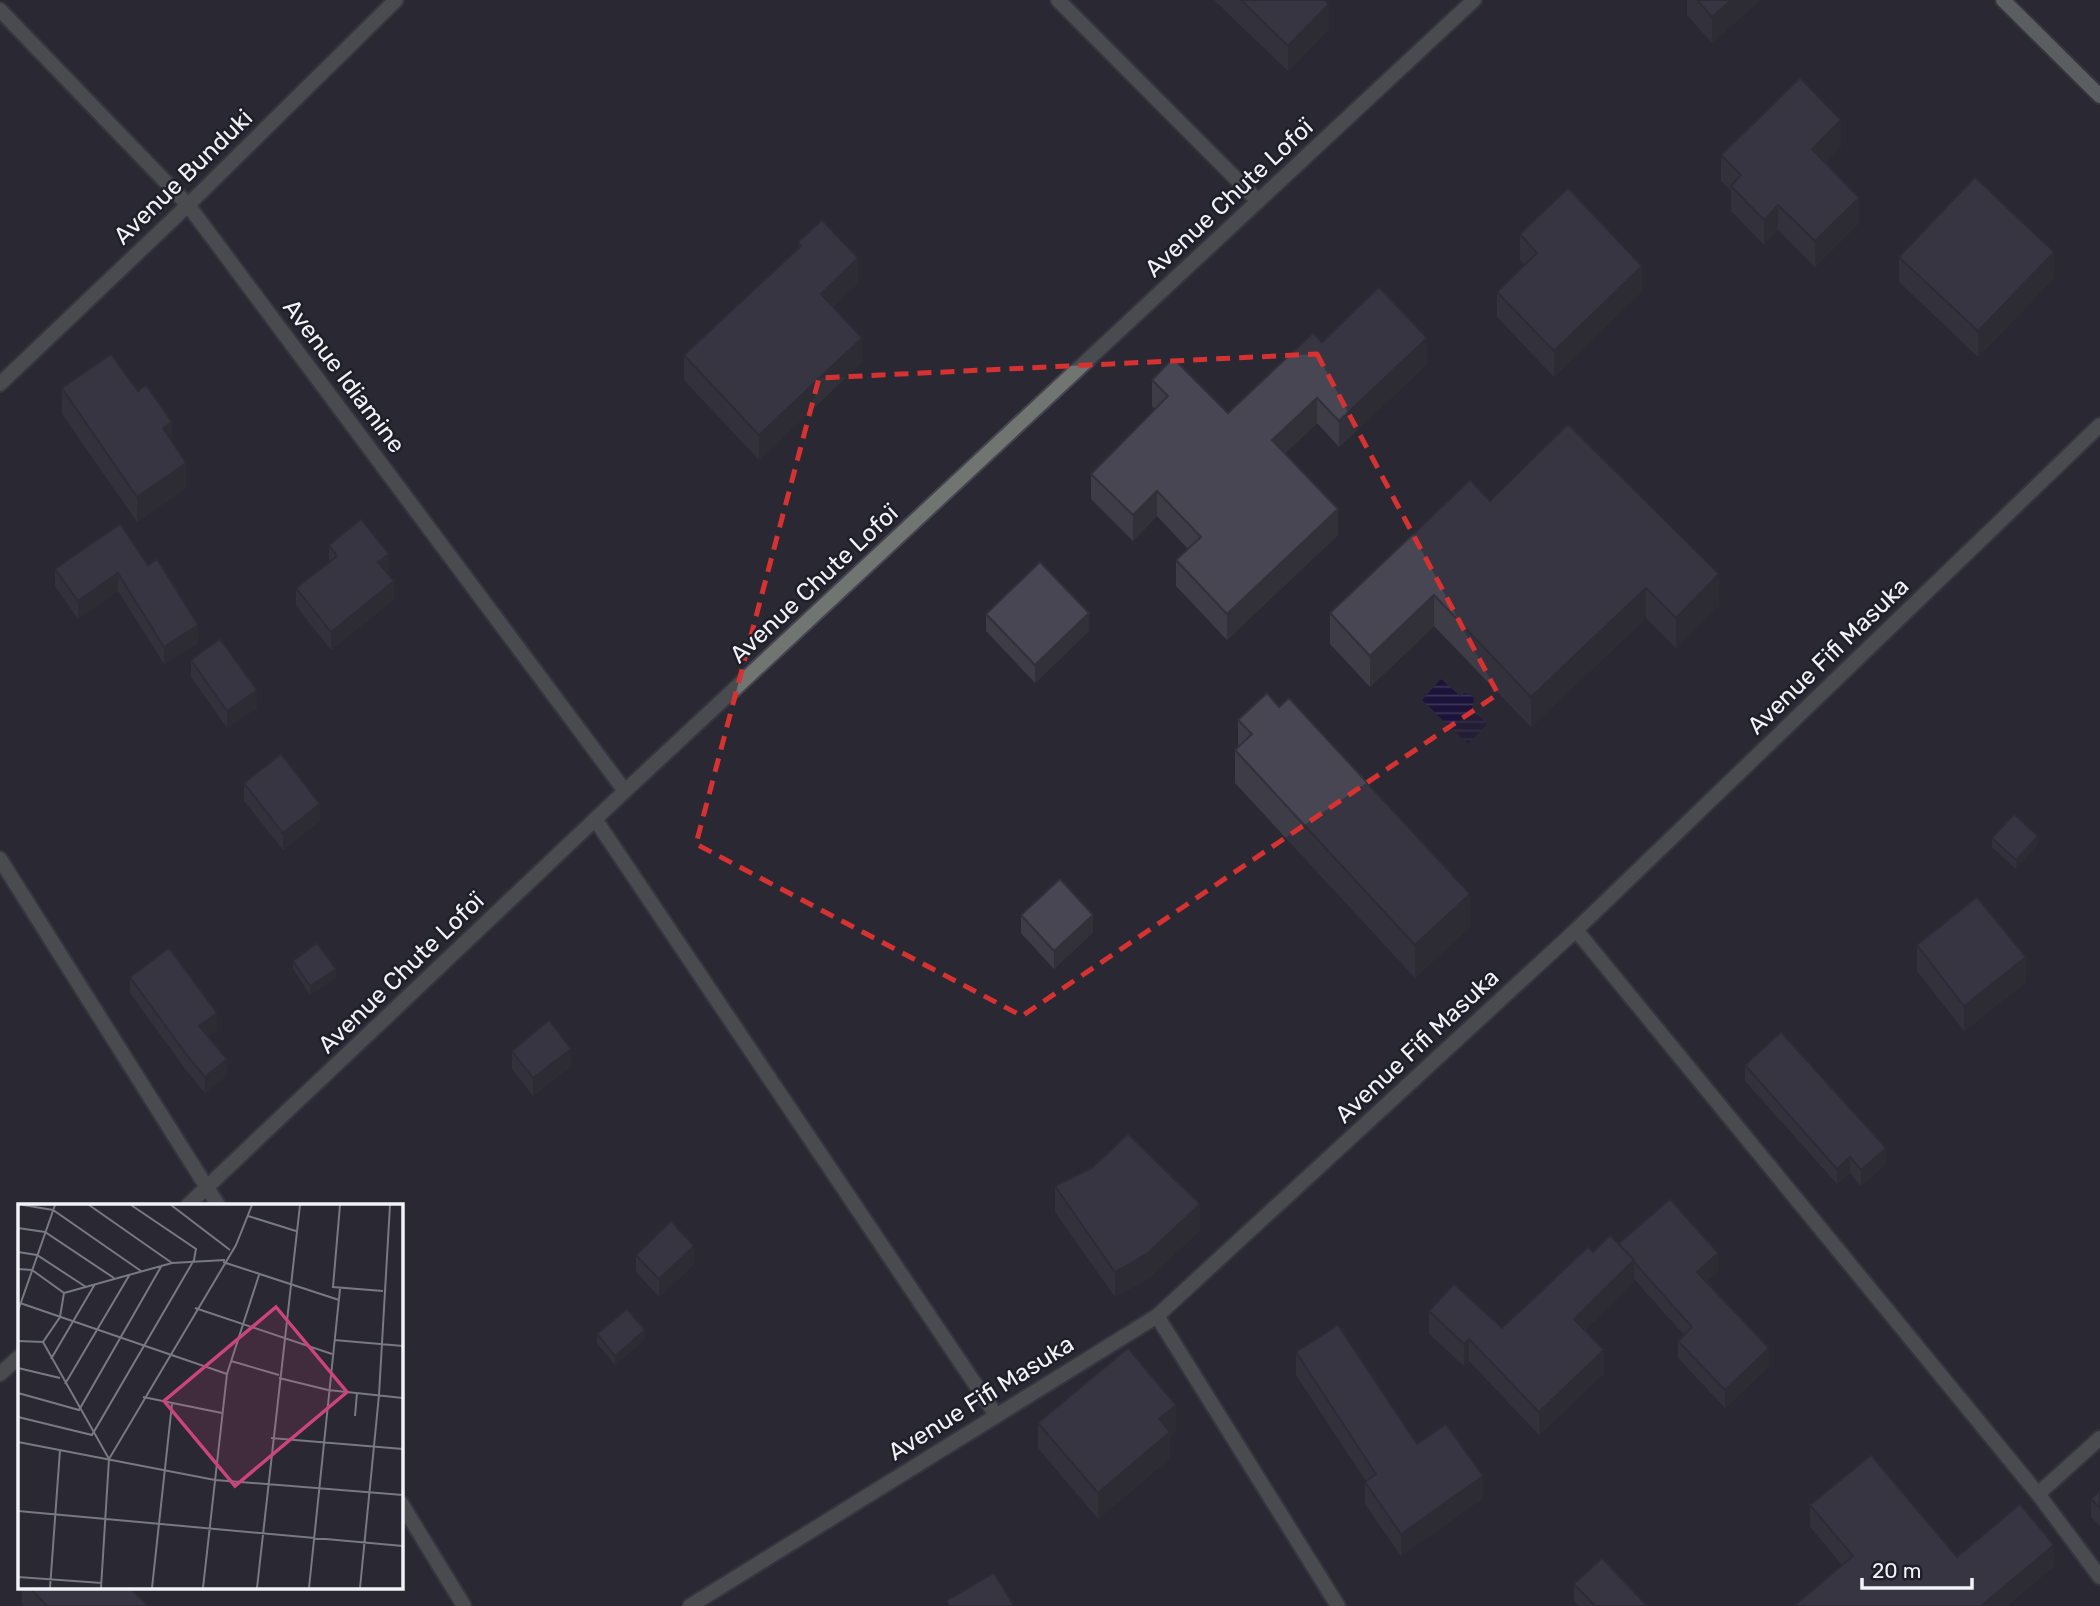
<svg xmlns="http://www.w3.org/2000/svg" width="2100" height="1606" font-family="Rubik,sans-serif">
<style>
.water{fill:url(#water-rules)}
.lines{fill:none;stroke-linecap:round;stroke-linejoin:round}
.street-casing{stroke:#45444f;stroke-width:18}
.secondary-casing{stroke:#45444f;stroke-width:18}
.street{stroke:#707571;stroke-width:14}
.secondary{stroke:#97a09a;stroke-width:14}
.wall{fill:#3d3c47}
.shaded-wall{fill:#323139}
.building{fill:#474652;stroke:#323139;stroke-width:2}
.marked{fill:none;stroke:#d73232;stroke-width:5;stroke-dasharray:14 9;stroke-linejoin:round}
.labels{text-anchor:middle;stroke-width:5;stroke-linejoin:round;paint-order:stroke}
.street-label{font-size:24px;fill:#f2f2f9;stroke:#1f1f29}
.inset-road{fill:none;stroke:#797982;stroke-width:2}
.view{fill:#cc447b;fill-opacity:0.15;stroke:#cc447b;stroke-width:3.5}
.inset-edge{fill:none;stroke:#f2f2f9;stroke-width:3.5}
</style>
<defs>
<pattern id="water-rules" width="6" height="5" patternUnits="userSpaceOnUse" patternTransform="scale(1.75)"><rect width="6" height="5" fill="#1b1339"/><path d="M0 2.5h6" fill="none" stroke="#3d3656"/></pattern>
</defs>
<rect width="100%" height="100%" fill="#292833"/>
<polygon class="water" points="1441,679 1460,696 1465,693 1471,695 1474,699 1472,709 1487,724 1468,744 1422,700"/>
<g class="lines">
<g class="street-casing">
<g id="street">
<polyline points="1058,0 1258,201"/>
<polyline points="0,10 188,205 625,791"/>
<polyline points="0,384 188,205 396,0"/>
<polyline points="595,819 996,1415"/>
<polyline points="0,859 218,1205"/>
<polyline points="1576,930 2038,1494 2100,1577"/>
<polyline points="188,1205 625,791 1474,0"/>
<polyline points="1157,1316 1338,1606"/>
<polyline points="0,1374 19,1357"/>
<polyline points="2038,1494 2100,1438"/>
<polyline points="401,1503 464,1606"/>
<polyline points="690,1606 1157,1316 1576,930 2100,425"/>
</g>
</g>
<g class="secondary-casing">
<polyline id="secondary" points="2003,0 2100,96"/>
</g>
<use href="#street" class="street"/>
<use href="#secondary" class="secondary"/>
</g>
<g class="wall">
<polygon points="1215,0 1325,0 1329,29 1288,71 1215,1"/>
<polygon points="1687,0 1760,0 1712,43 1687,15"/>
<polygon points="1841,146 1825,162 1859,223 1815,267 1778,230 1764,245 1731,211 1731,190 1721,181 1721,155"/>
<polygon points="1520,234 1642,291 1554,377 1497,317 1497,292 1525,265 1520,260"/>
<polygon points="798,242 858,283 833,307 862,362 759,460 684,380 684,355 798,249"/>
<polygon points="1899,257 2054,278 1978,357 1899,282"/>
<polygon points="1322,342 1427,364 1339,447 1317,423 1285,453 1338,535 1227,640 1176,586 1176,560 1188,549 1157,516 1133,541 1091,499 1091,474 1155,409 1152,406 1152,380 1228,413"/>
<polygon points="62,388 172,442 186,488 137,522 62,414"/>
<polygon points="1490,501 1719,605 1676,648 1646,618 1531,727 1434,626 1370,687 1330,644 1330,613"/>
<polygon points="120,524 198,643 164,664 118,591 78,619 55,586 55,569"/>
<polygon points="329,545 389,571 387,573 394,599 331,650 296,606 296,588 329,562"/>
<polygon points="986,614 1089,631 1035,683 986,631"/>
<polygon points="191,660 257,708 227,728 191,677"/>
<polygon points="1238,720 1470,927 1415,978 1235,783 1235,750 1238,747"/>
<polygon points="244,783 320,821 283,850 244,801"/>
<polygon points="1992,838 2038,844 2016,869 1992,847"/>
<polygon points="1021,915 1093,932 1054,969 1021,933"/>
<polygon points="1917,945 2026,982 1964,1031 1917,971"/>
<polygon points="293,961 336,978 310,995 293,969"/>
<polygon points="130,977 217,1030 208,1036 227,1075 205,1093 186,1070 130,993"/>
<polygon points="512,1051 571,1066 533,1096 512,1069"/>
<polygon points="1745,1065 1886,1164 1861,1186 1850,1173 1837,1184 1745,1081"/>
<polygon points="1055,1186 1200,1230 1148,1279 1115,1297 1055,1212"/>
<polygon points="1618,1244 1718,1271 1706,1282 1769,1366 1725,1408 1678,1358 1678,1341 1684,1335 1634,1279 1634,1282 1585,1330 1604,1373 1539,1435 1469,1361 1464,1366 1429,1334 1429,1311 1502,1328"/>
<polygon points="636,1255 694,1264 659,1297 636,1272"/>
<polygon points="597,1334 645,1339 615,1365 597,1343"/>
<polygon points="1296,1352 1417,1444 1483,1498 1401,1556 1365,1504 1365,1482 1366,1481 1296,1375"/>
<polygon points="1038,1423 1176,1431 1170,1436 1170,1458 1098,1519 1038,1448"/>
<polygon points="2100,1491 2100,1526 2091,1517 2091,1499"/>
<polygon points="1810,1505 1957,1557 2054,1567 1842,1565 1810,1527"/>
<polygon points="1574,1584 1647,1606 1579,1606 1574,1601"/>
<polygon points="22,1587 129,1587 148,1606 24,1606 22,1604"/>
</g>
<g class="shaded-wall">
<polygon points="1731,0 1760,0 1712,43 1712,17"/>
<polygon points="1329,4 1329,29 1288,71 1288,46"/>
<polygon points="1841,120 1841,146 1812,175 1812,149"/>
<polygon points="1859,198 1859,223 1815,267 1815,241"/>
<polygon points="1778,205 1778,230 1764,245 1764,220"/>
<polygon points="2054,252 2054,278 1978,357 1978,331"/>
<polygon points="858,258 858,283 821,319 821,294"/>
<polygon points="1642,266 1642,291 1554,377 1554,351"/>
<polygon points="862,338 862,362 759,460 759,435"/>
<polygon points="1427,338 1427,364 1339,447 1339,421"/>
<polygon points="1317,398 1317,423 1272,466 1272,440"/>
<polygon points="172,422 172,447 163,428"/>
<polygon points="186,463 186,488 137,522 137,497"/>
<polygon points="1157,491 1157,516 1133,541 1133,515"/>
<polygon points="1338,509 1338,535 1227,640 1227,614"/>
<polygon points="389,554 389,571 378,579 378,562"/>
<polygon points="118,573 118,591 78,619 78,601"/>
<polygon points="1719,574 1719,605 1676,648 1676,618"/>
<polygon points="394,581 394,599 331,650 331,632"/>
<polygon points="1646,588 1646,618 1531,727 1531,697"/>
<polygon points="1434,595 1434,626 1370,687 1370,656"/>
<polygon points="1089,613 1089,631 1035,683 1035,665"/>
<polygon points="198,625 198,643 164,664 164,647"/>
<polygon points="257,690 257,708 227,728 227,711"/>
<polygon points="320,804 320,821 283,850 283,833"/>
<polygon points="2038,836 2038,844 2016,869 2016,860"/>
<polygon points="1470,894 1470,927 1415,978 1415,945"/>
<polygon points="1093,915 1093,932 1054,969 1054,951"/>
<polygon points="2026,957 2026,982 1964,1031 1964,1006"/>
<polygon points="336,969 336,978 310,995 310,986"/>
<polygon points="217,1013 217,1030 199,1042 199,1026"/>
<polygon points="571,1049 571,1066 533,1096 533,1078"/>
<polygon points="227,1059 227,1075 205,1093 205,1077"/>
<polygon points="1886,1148 1886,1164 1861,1186 1861,1170"/>
<polygon points="1850,1157 1850,1173 1837,1184 1837,1169"/>
<polygon points="1200,1204 1200,1230 1148,1279 1115,1297 1115,1272"/>
<polygon points="694,1246 694,1264 659,1297 659,1279"/>
<polygon points="1718,1253 1718,1271 1697,1290 1697,1272"/>
<polygon points="1634,1260 1634,1282 1574,1341 1574,1319"/>
<polygon points="645,1330 645,1339 615,1365 615,1356"/>
<polygon points="1469,1339 1469,1361 1464,1366 1464,1344"/>
<polygon points="1769,1348 1769,1366 1725,1408 1725,1390"/>
<polygon points="1604,1350 1604,1373 1539,1435 1539,1412"/>
<polygon points="1176,1405 1176,1431 1170,1436 1170,1458 1098,1519 1098,1493 1159,1419"/>
<polygon points="1483,1476 1483,1498 1401,1556 1401,1534"/>
<polygon points="2054,1545 2054,1567 2007,1606 1981,1606"/>
</g>
<g class="building">
<polygon points="1241,0 1325,0 1329,4 1288,46"/>
<polygon points="1697,0 1731,0 1712,17"/>
<polygon points="1800,78 1841,120 1812,149 1859,198 1815,241 1778,205 1764,220 1731,186 1741,175 1721,155"/>
<polygon points="1975,177 2054,252 1978,331 1899,257"/>
<polygon points="1568,188 1642,266 1554,351 1497,292 1537,253 1520,234"/>
<polygon points="822,220 858,258 821,294 862,338 759,435 684,355 801,246 798,242"/>
<polygon points="1379,287 1427,338 1339,421 1317,398 1272,440 1338,509 1227,614 1176,560 1201,537 1157,491 1133,515 1091,474 1168,396 1152,380 1173,358 1228,413 1313,333 1322,342"/>
<polygon points="111,354 138,391 146,385 172,422 163,428 186,463 137,497 62,388"/>
<polygon points="1568,424 1719,574 1676,618 1646,588 1531,697 1434,595 1370,656 1330,613 1470,480 1490,501"/>
<polygon points="361,519 389,554 378,562 394,581 331,632 296,588 337,556 329,545"/>
<polygon points="120,524 148,565 157,559 198,625 164,647 118,573 78,601 55,569"/>
<polygon points="1040,562 1089,613 1035,665 986,614"/>
<polygon points="220,639 257,690 227,711 191,660"/>
<polygon points="1267,693 1279,707 1289,698 1470,894 1415,945 1235,750 1252,734 1238,720"/>
<polygon points="281,754 320,804 283,833 244,783"/>
<polygon points="2014,814 2038,836 2016,860 1992,838"/>
<polygon points="1060,879 1093,915 1054,951 1021,915"/>
<polygon points="1977,897 2026,957 1964,1006 1917,945"/>
<polygon points="317,943 336,969 310,986 293,961"/>
<polygon points="169,948 217,1013 199,1026 227,1059 205,1077 186,1054 130,977"/>
<polygon points="549,1020 571,1049 533,1078 512,1051"/>
<polygon points="1781,1032 1886,1148 1861,1170 1850,1157 1837,1169 1745,1065"/>
<polygon points="1128,1134 1200,1204 1148,1253 1115,1272 1055,1186 1092,1168"/>
<polygon points="1670,1199 1718,1253 1697,1272 1769,1348 1725,1390 1678,1341 1692,1327 1634,1262 1634,1260 1618,1244"/>
<polygon points="671,1221 694,1246 659,1279 636,1255"/>
<polygon points="1610,1235 1634,1260 1574,1319 1604,1350 1539,1412 1469,1339 1464,1344 1429,1311 1454,1284 1502,1328 1588,1247 1593,1252"/>
<polygon points="627,1309 645,1330 615,1356 597,1334"/>
<polygon points="1338,1325 1417,1444 1446,1424 1483,1476 1401,1534 1365,1482 1376,1474 1296,1352"/>
<polygon points="1128,1348 1176,1405 1159,1419 1170,1432 1098,1493 1038,1423"/>
<polygon points="1871,1455 1957,1557 2020,1504 2054,1545 1981,1606 1794,1606 1853,1556 1810,1505"/>
<polygon points="2100,1491 2100,1508 2091,1499"/>
<polygon points="1602,1558 1647,1606 1595,1606 1574,1584"/>
<polygon points="994,1573 1014,1606 949,1606 946,1601"/>
<polygon points="29,1587 129,1587 148,1606 47,1606"/>
</g>
<path d="M0 0H2100V1606H0ZM1317,354L1498,694L1022,1016L696,844L819,378Z" fill="#292833" fill-opacity=".55" fill-rule="evenodd"/>
<path class="marked" d="M1317,354L1498,694L1022,1016L696,844L819,378Z"/>
<g class="labels">
<g class="street-label">
<text transform="translate(183 177) rotate(-44)" y="8">Avenue Bunduki</text>
<text transform="translate(1229 198) rotate(-43)" y="8">Avenue Chute Lofoï</text>
<text transform="translate(344 376) rotate(53)" y="8">Avenue Idiamine</text>
<text transform="translate(814 584) rotate(-43)" y="8">Avenue Chute Lofoï</text>
<text transform="translate(1828 656) rotate(-44)" y="8">Avenue Fifi Masuka</text>
<text transform="translate(401 973) rotate(-44)" y="8">Avenue Chute Lofoï</text>
<text transform="translate(1417 1046) rotate(-43)" y="8">Avenue Fifi Masuka</text>
<text transform="translate(981 1398) rotate(-32)" y="8">Avenue Fifi Masuka</text>
</g>
</g>
<g transform="translate(18 1204)">
<rect width="385" height="385" fill="#292833"/>
<path class="inset-road" d="M5,1L35,6L123,67M71,1L154,59M153,1L212,46M322,1L315,83L365,87M230,12L278,27M0,24L27,28L96,74M0,48L19,51L68,83M205,58L321,96M0,65L14,66L46,89L42,113L25,138L0,137M46,89L154,59L207,56M2,99L209,170M177,104L314,150M0,107L37,1M316,136L385,142M25,138L91,255M33,155L77,80M213,157L261,171M0,164L42,174M261,174L310,186L385,194M47,180L112,70M0,189L61,206L144,61M125,193L204,209M337,212L339,189M0,213L74,231L176,56L178,45L113,1M253,234L385,245M0,238L197,276L385,291M0,307L385,342M0,373L84,379M32,384L42,246M83,384L91,255L218,41L234,1M134,384L154,200M185,384L209,170L241,71M239,384L282,1M291,384L322,85M342,384L361,191L372,1"/>
<path class="view" d="M258,103L329,188L217,282L146,197Z"/>
<rect width="385" height="385" class="inset-edge"/>
</g>
<path d="M1862 1578v10h110v-10" fill="none" stroke="#f2f2f9" stroke-width="3.5"/>
<text x="1872" y="1578" font-size="21" fill="#f2f2f9" stroke="#1f1f29" stroke-width="5" paint-order="stroke">20 m</text>
</svg>
